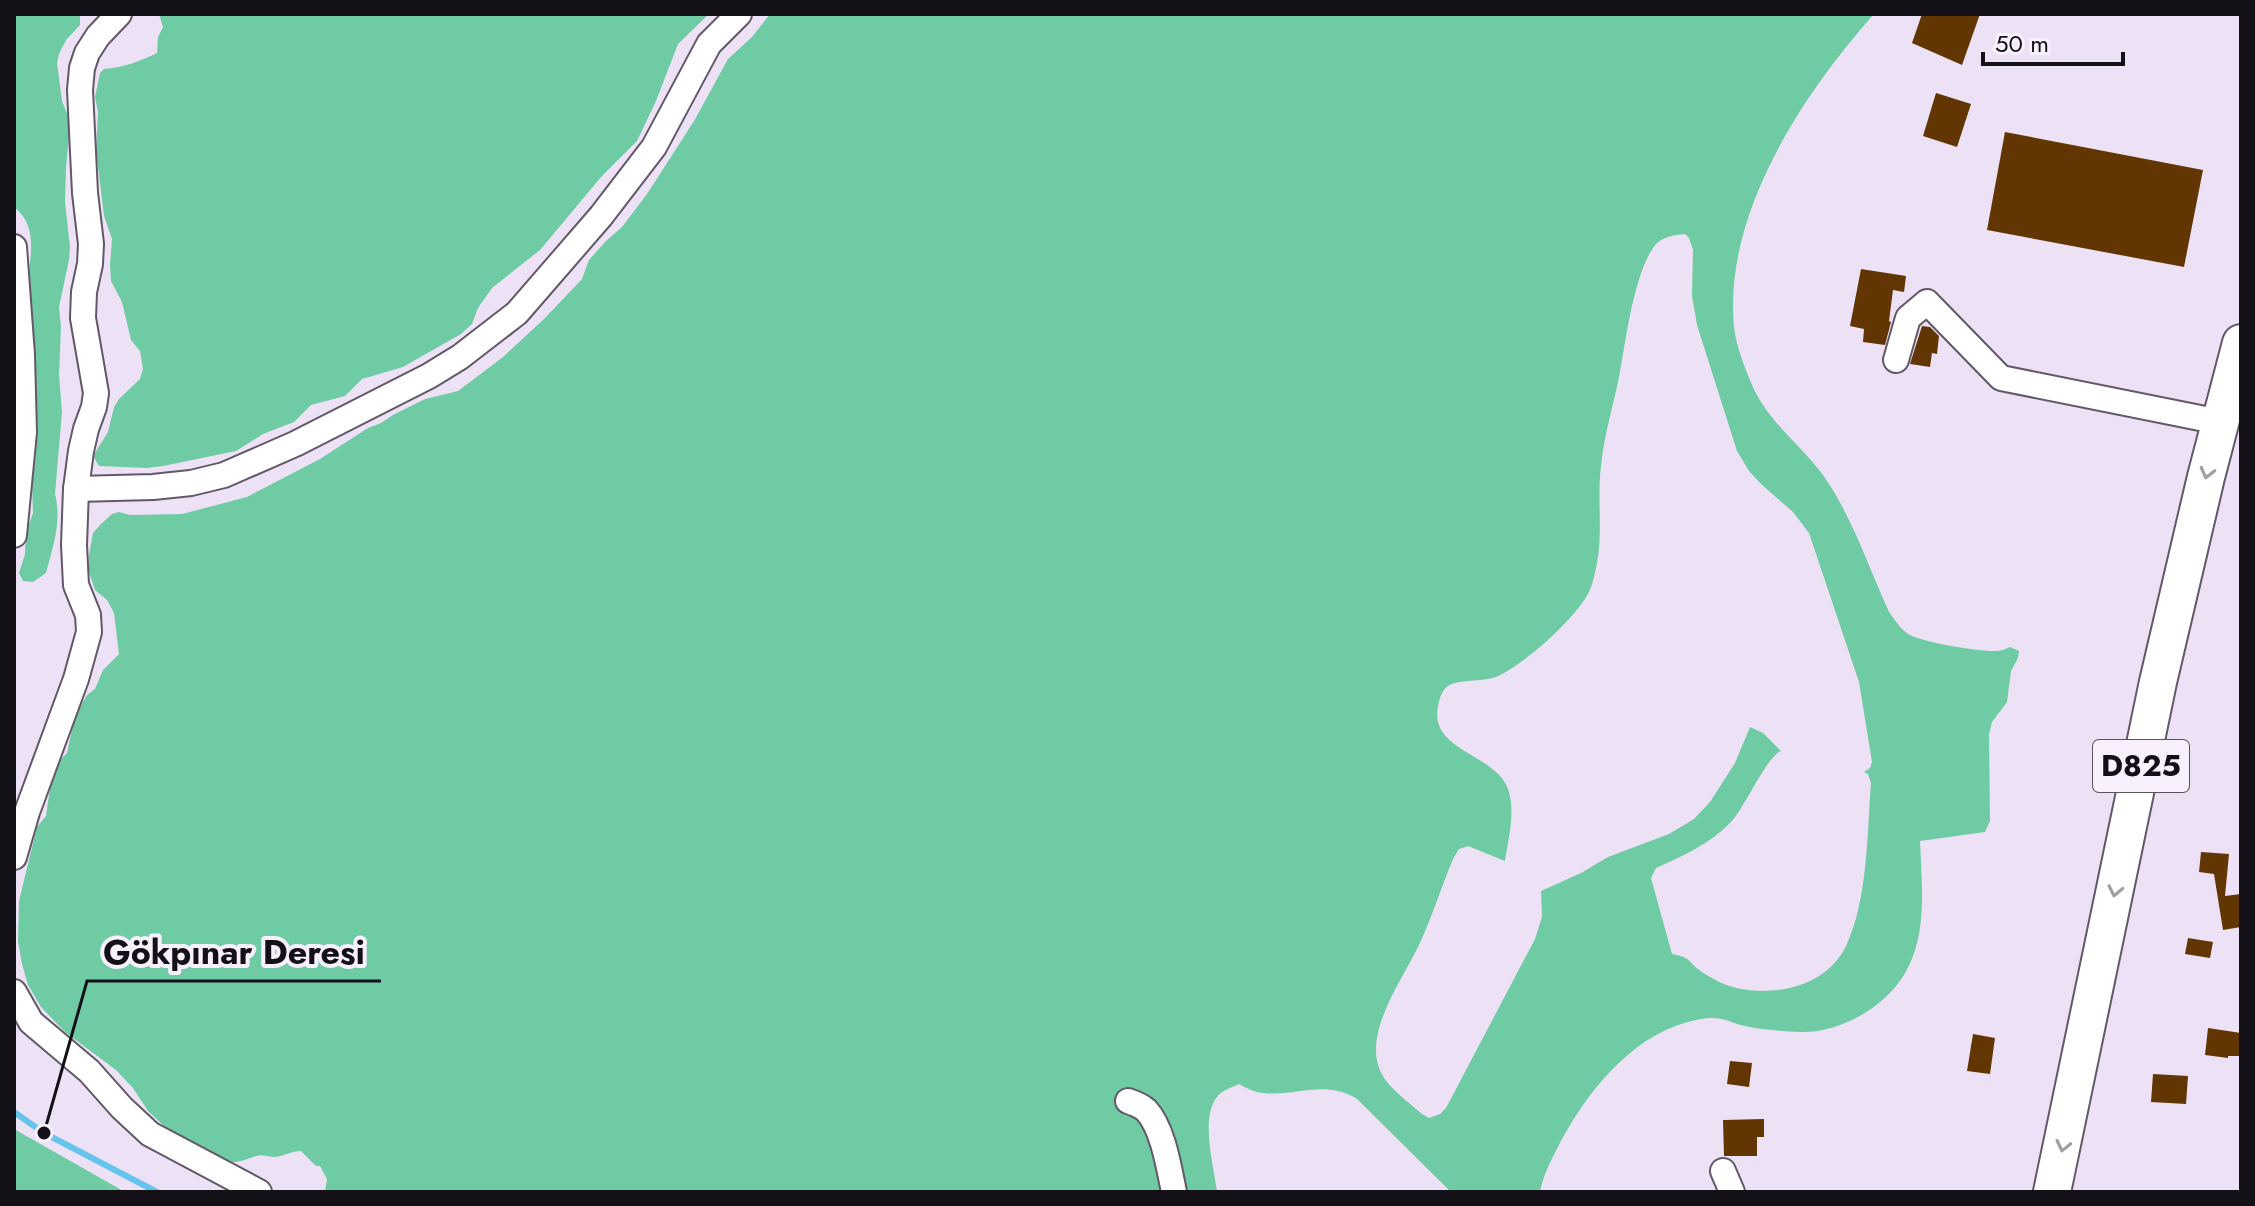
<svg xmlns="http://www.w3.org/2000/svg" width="2255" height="1206" font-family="Jost,sans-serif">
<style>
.green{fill:#6fcba3;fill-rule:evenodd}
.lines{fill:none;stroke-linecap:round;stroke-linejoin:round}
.stream{stroke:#65c4ed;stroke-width:6}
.building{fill:#623603}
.minor-casing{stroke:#625868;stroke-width:28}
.highway-casing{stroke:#625868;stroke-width:40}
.minor{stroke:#fff;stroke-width:24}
.highway{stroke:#fff;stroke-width:36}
.oneway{stroke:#a19fa2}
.labels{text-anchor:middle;stroke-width:8;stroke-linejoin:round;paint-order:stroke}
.shield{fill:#f8f0fc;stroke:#58535c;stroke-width:2}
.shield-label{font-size:30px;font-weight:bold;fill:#141017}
.leader{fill:none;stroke:#141017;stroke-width:3}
.callout-dot{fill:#141017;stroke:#f8f0fc;stroke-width:3}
.callout-label{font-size:34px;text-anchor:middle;font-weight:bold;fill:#141017;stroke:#f8f0fc;stroke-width:8;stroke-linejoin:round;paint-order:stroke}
</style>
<rect width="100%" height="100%" fill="#ede1f5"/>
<g class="green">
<path d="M14,14H80V25L66,40L59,54L57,63L62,101L68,116L69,137L66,168L65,202L70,247L69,260L59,307L61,327L59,375L62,412L55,494C62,522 53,546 46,573L33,582L23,581L19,573L25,554L26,533L33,513L32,484L36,454L29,271C32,248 35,223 14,207Z"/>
<path d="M159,14H709L678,44L656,101L637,141L601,177L540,250L492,288L478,308L472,324L461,334L403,367L362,379L345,396L311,405L294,422L263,434L236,451L163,466L147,468L99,466L93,456L108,432L114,407L119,399L140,379L143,369L140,351L131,340L122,302L111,281L110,266L112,239L104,216L96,150L98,112L95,97L100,73L104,69C123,68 140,61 157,53L158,37L163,27Z"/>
<path d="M770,14H1874C1803,94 1723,214 1734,327C1736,346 1745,368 1752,385C1768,422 1800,444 1823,475C1852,516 1868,566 1889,612C1895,620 1901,630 1910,635C1926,643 1981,652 1998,651C2004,650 2005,649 2010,647L2019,651L2018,658L2011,671L2007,702L1992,722L1989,734L1990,821L1985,832L1920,841C1923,908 1931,969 1868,1011C1848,1024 1823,1033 1799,1032C1782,1031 1762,1030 1745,1026C1732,1023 1723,1017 1709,1018C1639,1025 1588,1089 1558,1147C1550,1162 1543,1176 1540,1192H1451L1357,1099C1324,1079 1297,1097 1263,1093C1254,1092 1246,1088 1239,1084C1231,1088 1222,1090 1217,1097C1200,1118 1214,1167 1217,1192H325L327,1179L320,1166H316L301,1151C291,1151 284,1156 275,1157C268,1157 262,1154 256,1156C244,1160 237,1164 224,1161L176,1137L148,1111L133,1088L116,1070L65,1032L41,1007L28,985L22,964L18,941L19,901L37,827L46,816L51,781L59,761L67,753L75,715L87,695L95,689L103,670L119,654L114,613L107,600L95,590L89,572V555L93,533L101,524L112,514L119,512L130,515L182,514L247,497L320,459L368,428L381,423L393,415L425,399L458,391L503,357L544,319L582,279L589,260L606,241L622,227L647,194L694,121L728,59L752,37ZM1685,234L1689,238L1693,250L1692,296L1697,325L1737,451L1749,471L1761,484L1793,512L1809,533L1859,682L1872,762L1870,768L1864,772L1868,774L1871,783C1867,834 1868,899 1846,946C1827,985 1780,996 1741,989C1726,986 1714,980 1702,972C1687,962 1693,958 1672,954L1651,878L1656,868C1683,856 1710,844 1731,822C1745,807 1767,756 1781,751L1763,733L1750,727L1735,763L1710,802L1694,819L1669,834L1608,857L1581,873L1541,891L1542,917L1535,939L1446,1108L1440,1114L1429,1118L1422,1114C1411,1104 1390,1089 1383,1076C1359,1037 1403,979 1419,945C1432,917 1441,888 1453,859L1459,849L1468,846L1505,861C1508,839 1516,812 1508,789C1496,754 1429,751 1438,707C1439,699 1442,690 1448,686C1459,679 1482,682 1496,677C1523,666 1576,618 1589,592C1593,584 1595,572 1597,563C1603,531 1597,498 1601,466C1604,436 1613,406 1619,377C1626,341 1633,278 1653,248C1660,237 1673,235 1685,234Z"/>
<polygon points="14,1129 125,1192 14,1192"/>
</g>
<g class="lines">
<polyline class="stream" points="14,1112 44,1133 157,1192"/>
</g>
<g class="building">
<polygon points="1922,14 1980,14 1962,65 1912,43"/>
<polygon points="1936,93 1971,104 1957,147 1923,136"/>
<polygon points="2005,132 2203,170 2184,267 1987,230"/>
<polygon points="1861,269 1906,276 1904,292 1893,290 1889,321 1891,322 1885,345 1863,342 1864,329 1850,326"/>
<polygon points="1922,326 1930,327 1939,336 1937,354 1932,353 1930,367 1910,364"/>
<polygon points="2201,852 2229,854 2225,896 2241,894 2241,927 2223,930 2214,874 2199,872"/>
<polygon points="2188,938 2213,942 2210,958 2185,954"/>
<polygon points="2208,1028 2241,1033 2241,1056 2228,1056 2228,1058 2205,1055"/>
<polygon points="1973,1034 1995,1038 1990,1074 1967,1071"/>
<polygon points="1730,1061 1752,1063 1749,1087 1727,1084"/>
<polygon points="2153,1074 2188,1076 2186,1104 2151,1102"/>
<polygon points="1764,1119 1764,1137 1757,1137 1757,1156 1724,1156 1723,1120"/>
</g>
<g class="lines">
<g class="minor-casing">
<g id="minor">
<polyline points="14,247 22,355 24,432 14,535"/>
<polyline points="1896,360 1908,318 1927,302 2001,378 2220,422"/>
<polyline points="76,489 153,487 191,483 224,475 295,444 429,376 460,357 517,313 601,216 654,147 709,44 739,14"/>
<polyline points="14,857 27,812 76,679 89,632 88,615 76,585 74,545 76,489 81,451 86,429 94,407 96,393 83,318 84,292 90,264 91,244 85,193 80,90 82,68 87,53 98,36 119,14"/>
<polyline points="14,992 31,1022 89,1071 122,1108 150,1134 259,1192"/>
<path d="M1128,1101C1134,1103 1141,1106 1146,1110C1163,1128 1169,1168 1174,1192"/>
<polyline points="1723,1171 1732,1192"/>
</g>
</g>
<g class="highway-casing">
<polyline id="highway" points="2052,1192 2158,682 2206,477 2241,343"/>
</g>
<use href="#minor" class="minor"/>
<use href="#highway" class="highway"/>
</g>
<defs><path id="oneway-chevron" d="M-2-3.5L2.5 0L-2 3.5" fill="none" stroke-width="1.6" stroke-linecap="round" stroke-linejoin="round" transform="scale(2)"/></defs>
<g class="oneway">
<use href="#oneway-chevron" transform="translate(2207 473) rotate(104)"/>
<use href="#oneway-chevron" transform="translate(2115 891) rotate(102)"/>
<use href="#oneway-chevron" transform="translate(2063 1146) rotate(103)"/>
</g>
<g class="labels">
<rect class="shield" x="2093" y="740" width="96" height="52" rx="6"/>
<g class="shield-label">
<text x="2141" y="776">D825</text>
</g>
</g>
<path class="leader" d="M44 1133L87 981H381"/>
<circle class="callout-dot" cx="44" cy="1133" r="8"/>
<g class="callout-label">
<text x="234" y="964">Gökpınar Deresi</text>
</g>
<rect width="2255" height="1206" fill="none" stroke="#141017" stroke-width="32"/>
<path d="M1983 52v12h140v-12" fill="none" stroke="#141017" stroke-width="4"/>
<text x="1995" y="52" font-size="24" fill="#141017" stroke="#f8f0fc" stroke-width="6" paint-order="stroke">50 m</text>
</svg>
